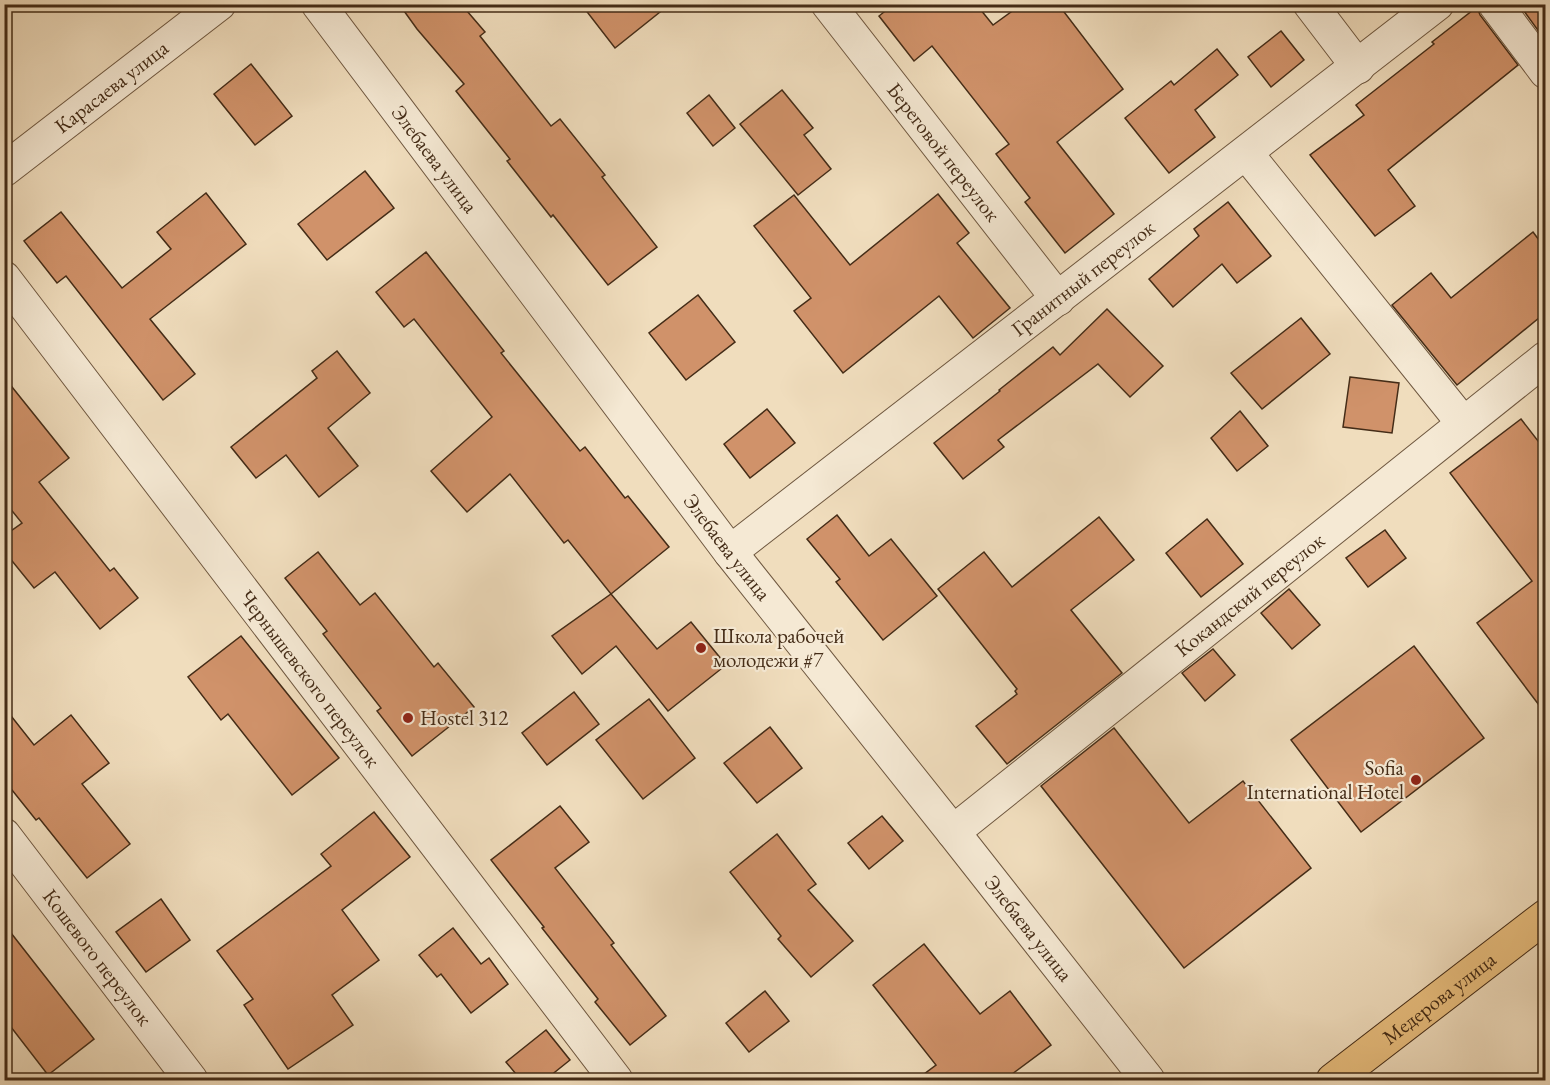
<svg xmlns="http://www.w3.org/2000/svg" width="1550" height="1085" font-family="'EB Garamond',serif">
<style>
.building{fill:#d0926a;stroke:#442c17;stroke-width:1.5}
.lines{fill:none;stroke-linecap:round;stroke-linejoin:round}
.minor-casing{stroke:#6f5840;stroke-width:35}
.major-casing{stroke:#442c17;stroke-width:35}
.minor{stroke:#f5e9d4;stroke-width:33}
.major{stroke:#e8be7e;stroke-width:33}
.poi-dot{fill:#8f2418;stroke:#f5e9d4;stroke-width:2}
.labels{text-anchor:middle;stroke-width:4.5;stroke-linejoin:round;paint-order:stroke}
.street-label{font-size:21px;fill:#442c17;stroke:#f5e9d4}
.poi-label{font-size:21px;fill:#442c17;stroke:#f5e9d4;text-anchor:start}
</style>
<rect width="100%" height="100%" fill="#f0ddbd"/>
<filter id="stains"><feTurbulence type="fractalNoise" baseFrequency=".00333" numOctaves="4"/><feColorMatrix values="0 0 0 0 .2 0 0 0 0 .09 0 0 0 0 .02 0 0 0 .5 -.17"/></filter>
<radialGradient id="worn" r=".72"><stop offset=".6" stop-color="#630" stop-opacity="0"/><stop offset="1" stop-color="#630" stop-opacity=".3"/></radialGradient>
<g class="building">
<polygon points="399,4 461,4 485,32 480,36 551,126 560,119 605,175 602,177 657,247 608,285 553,215 551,217 507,161 510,159 456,91 464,84 417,29"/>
<polygon points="581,4 670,4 615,48"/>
<polygon points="894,4 976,4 993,25 1022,4 1058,4 1123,89 1057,142 1114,214 1065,253 1025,202 1030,198 996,154 1009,144 932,46 914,61 879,16"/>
<polygon points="1519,4 1545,4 1545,40"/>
<polygon points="1477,7 1480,15 1518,65 1388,170 1415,206 1375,236 1310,155 1364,115 1356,105 1434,44 1432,42"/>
<polygon points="1281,31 1304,60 1271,87 1248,57"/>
<polygon points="1217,49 1238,75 1195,110 1215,137 1169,173 1125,118 1171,81 1174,85"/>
<polygon points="251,64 292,116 255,145 214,94"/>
<polygon points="782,90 813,128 804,135 831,169 798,195 740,124"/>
<polygon points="709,95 735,128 713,146 687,113"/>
<polygon points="365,171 394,208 327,260 298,224"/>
<polygon points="206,193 246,244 150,319 195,374 163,400 66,276 57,283 24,241 61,212 122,288 171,249 157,232"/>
<polygon points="938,194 969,233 957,243 1010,308 973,338 939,296 843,373 794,311 811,298 754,226 794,195 850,265"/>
<polygon points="1228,202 1271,256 1237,283 1222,264 1173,307 1149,279 1199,236 1194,229"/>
<polygon points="1533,232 1545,248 1545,313 1457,385 1392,305 1431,273 1451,298"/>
<polygon points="426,252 504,351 501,353 580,451 585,447 625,498 628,496 669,547 611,594 568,540 564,543 510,474 467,512 431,471 492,417 414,319 404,327 376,292"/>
<polygon points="698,295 735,342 686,380 649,333"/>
<polygon points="1107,309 1163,366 1130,397 1098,364 998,440 1004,447 963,479 934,443 1000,391 999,390 1053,347 1060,355"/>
<polygon points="1301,318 1330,354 1262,409 1231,373"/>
<polygon points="337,351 370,393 328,428 358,466 319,497 286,455 256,478 231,447 317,378 312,371"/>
<polygon points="4,377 69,458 39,482 110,571 114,568 138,598 100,629 55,572 34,588 4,551 4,536 22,523 4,501"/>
<polygon points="1350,377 1399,383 1392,433 1343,427"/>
<polygon points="767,409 795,443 750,478 724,444"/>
<polygon points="1240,411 1268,446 1237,471 1211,438"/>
<polygon points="1521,419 1545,450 1545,713 1477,623 1532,581 1450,473"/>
<polygon points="837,515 869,556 891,539 937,596 883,640 836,582 840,579 807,539"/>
<polygon points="1099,517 1134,560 1071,610 1122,673 1007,764 976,726 1017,694 1015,691 1017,689 938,589 984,552 1012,587"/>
<polygon points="1207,519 1243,564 1201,597 1166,553"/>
<polygon points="1385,530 1406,558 1368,587 1346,558"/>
<polygon points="318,552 360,605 375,593 434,667 438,663 474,707 412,756 377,711 381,708 323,634 327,631 285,578"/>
<polygon points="1289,589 1320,625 1292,649 1261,613"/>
<polygon points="611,594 657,649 691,622 726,665 668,711 616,646 582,674 552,636"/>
<polygon points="241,636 339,758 292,795 228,714 221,720 188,677"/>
<polygon points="1414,646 1484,738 1361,832 1291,740"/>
<polygon points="1213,649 1235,675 1205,701 1182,673"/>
<polygon points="574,692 599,724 547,765 522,733"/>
<polygon points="649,699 695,758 643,799 596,740"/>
<polygon points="4,707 34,745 71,715 109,763 82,784 130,844 87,878 39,818 36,820 4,780"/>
<polygon points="770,727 802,768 757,803 724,763"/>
<polygon points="1114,728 1189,823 1243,781 1311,868 1184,968 1041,786"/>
<polygon points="560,806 589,842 555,868 614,943 611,945 666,1016 630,1045 595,1002 598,999 542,928 544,927 491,860"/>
<polygon points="374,812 410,857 342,910 379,960 332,995 353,1025 288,1069 244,1005 253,999 217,951 331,866 321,854"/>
<polygon points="882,816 903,841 869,869 848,843"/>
<polygon points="777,834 816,884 808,890 853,941 811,977 778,939 781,936 730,872"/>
<polygon points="161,899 190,940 146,972 116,932"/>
<polygon points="4,924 94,1039 48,1075 4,1018"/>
<polygon points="453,928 481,964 489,958 508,984 471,1013 441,974 437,977 419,955"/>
<polygon points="924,944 980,1014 1010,991 1051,1045 1004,1080 916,1080 936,1065 873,985"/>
<polygon points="765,991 789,1021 749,1052 726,1023"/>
<polygon points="546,1030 570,1060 545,1080 521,1080 506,1062"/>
</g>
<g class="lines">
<g class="minor-casing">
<g id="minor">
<path id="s1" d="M318,4L730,552L953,832L1148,1080"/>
<path id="s2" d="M828,4L1058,299"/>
<polyline points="1310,4 1358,67"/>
<polyline points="1495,4 1546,72"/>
<polyline points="1246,153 1463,423"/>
<path id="s3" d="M4,170L219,4"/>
<path id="s4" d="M4,278L616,1080"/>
<path id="s5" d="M730,552L1437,4"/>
<path id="s6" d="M953,832L1546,358"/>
<path id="s7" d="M4,835L191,1080"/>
</g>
</g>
<g class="major-casing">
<g id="major">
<path id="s8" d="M1333,1080L1546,916"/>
</g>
</g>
<use href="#minor" class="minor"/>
<use href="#major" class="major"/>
</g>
<g class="poi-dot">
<circle cx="701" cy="648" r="6"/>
<circle cx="408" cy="718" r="6"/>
<circle cx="1416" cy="780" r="6"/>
</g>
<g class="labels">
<g class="street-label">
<text dy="7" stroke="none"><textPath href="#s3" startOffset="136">Карасаева улица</textPath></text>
<text dy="7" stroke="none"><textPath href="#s2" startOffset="188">Береговой переулок</textPath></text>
<text dy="7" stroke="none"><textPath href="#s1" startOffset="194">Элебаева улица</textPath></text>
<text dy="7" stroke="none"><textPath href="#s5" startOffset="447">Гранитный переулок</textPath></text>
<text dy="7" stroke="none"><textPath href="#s1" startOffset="680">Элебаева улица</textPath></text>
<text dy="7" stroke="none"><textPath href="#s6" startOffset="380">Кокандский переулок</textPath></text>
<text dy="7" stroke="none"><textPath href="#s4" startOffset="504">Чернышевского переулок</textPath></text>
<text dy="7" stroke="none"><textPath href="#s1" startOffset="1166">Элебаева улица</textPath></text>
<text dy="7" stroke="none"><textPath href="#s7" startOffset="154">Кошевого переулок</textPath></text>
<text dy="7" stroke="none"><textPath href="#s8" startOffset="134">Медерова улица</textPath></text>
</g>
<g class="poi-label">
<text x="713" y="643">Школа рабочей<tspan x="713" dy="24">молодежи #7</tspan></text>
<text x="420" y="725">Hostel 312</text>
<text x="1404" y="775" text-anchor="end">Sofia<tspan x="1404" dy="24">International Hotel</tspan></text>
</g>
</g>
<rect width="1550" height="1085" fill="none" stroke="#f0ddbd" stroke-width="24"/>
<rect x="6" y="6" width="1538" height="1073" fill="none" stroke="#442c17" stroke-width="3"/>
<rect x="12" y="12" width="1526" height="1061" fill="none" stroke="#442c17" stroke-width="1.5"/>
<rect width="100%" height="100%" filter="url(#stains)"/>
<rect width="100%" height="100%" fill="url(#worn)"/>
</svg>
